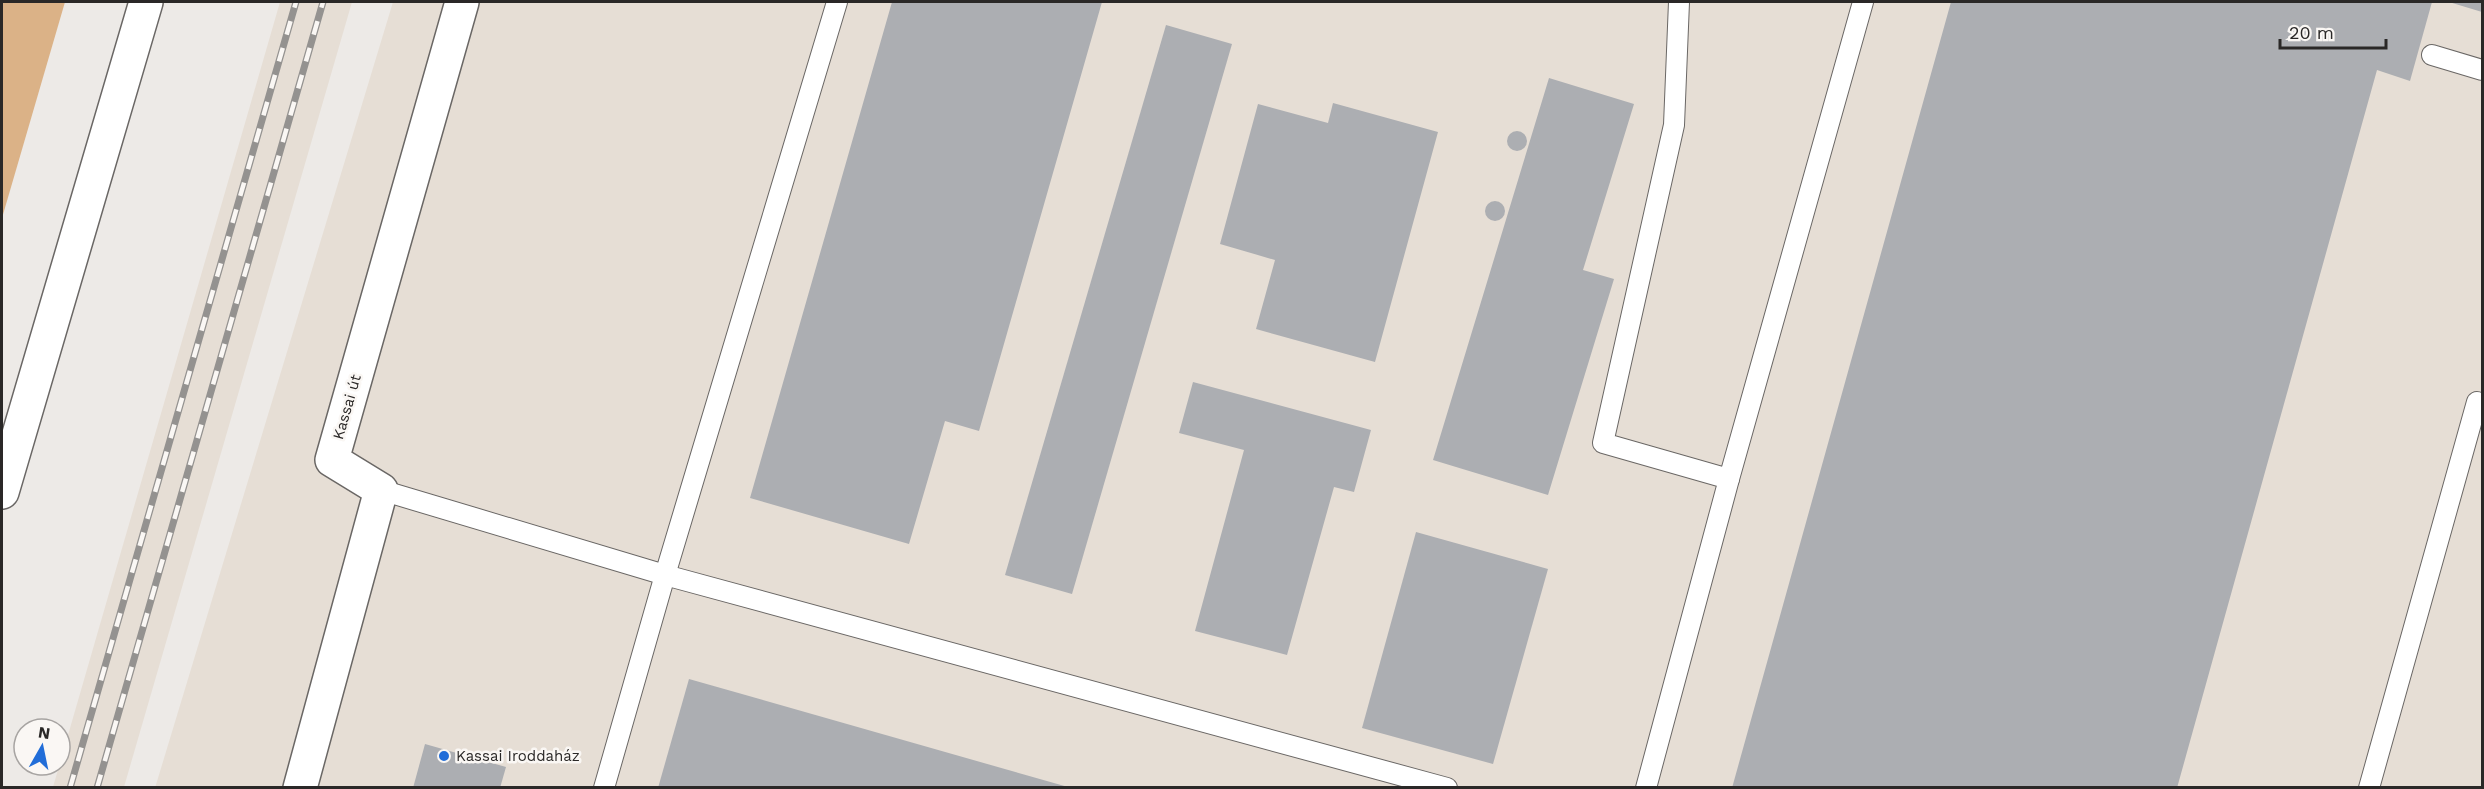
<svg xmlns="http://www.w3.org/2000/svg" width="2484" height="789" font-family="'Work Sans',sans-serif">
<style>
.built{fill:#e6ded5}
.green{fill:#dbb287}
.building{fill:#acaeb2}
.lines{fill:none;stroke-linecap:round;stroke-linejoin:round}
.service-casing{stroke:#6a6765;stroke-width:22}
.minor-casing{stroke:#6a6765;stroke-width:36}
.primary-casing{stroke:#6a6765;stroke-width:36}
.service{stroke:#fff;stroke-width:20}
.minor{stroke:#fff;stroke-width:33}
.primary{stroke:#fff;stroke-width:33}
.rail-casing{stroke:#949290;stroke-width:7}
.rail{stroke:#faf7f4;stroke-width:4.5;stroke-dasharray:14;stroke-linecap:butt}
.poi-dot{fill:#216dd8;stroke:#faf7f4;stroke-width:2}
.labels{text-anchor:middle;stroke-width:5;stroke-linejoin:round;paint-order:stroke}
.street-label{font-size:15px;fill:#2a2827;stroke:#faf7f4}
.poi-label{font-size:15px;fill:#2a2827;stroke:#faf7f4;text-anchor:start}
</style>
<rect width="100%" height="100%" fill="#edeae7"/>
<g class="built">
<polygon points="280,2 352,2 124,787 53,787"/>
<polygon points="393,2 2482,2 2482,787 155,788"/>
</g>
<polygon class="green" points="2,2 65,2 2,218"/>
<g class="building">
<polygon points="892,2 1102,2 979,431 945,421 909,544 750,498"/>
<polygon points="1951,2 2432,2 2410,81 2377,70 2177,788 1732,788"/>
<polygon points="2449,2 2482,2 2482,12"/>
<polygon points="1166,25 1232,44 1072,594 1005,575"/>
<polygon points="1549,78 1634,104 1583,270 1614,279 1548,495 1433,460"/>
<polygon points="1333,103 1438,132 1375,362 1256,329 1275,260 1220,244 1258,104 1328,123"/>
<circle cx="1517" cy="141" r="10"/>
<circle cx="1495" cy="211" r="10"/>
<polygon points="1193,382 1371,430 1354,492 1334,487 1287,655 1195,631 1244,450 1179,433"/>
<polygon points="1416,532 1548,569 1493,764 1362,728"/>
<polygon points="689,679 1068,787 1068,788 658,788"/>
<polygon points="425,744 506,767 500,788 413,788"/>
</g>
<g class="lines">
<g class="service-casing">
<g id="service">
<polyline points="1679,2 1674,125 1603,443 1729,479"/>
<polyline points="2432,55 2482,70"/>
<polyline points="381,490 665,575 1447,788"/>
<polyline points="604,788 665,575 837,2"/>
<polyline points="1646,788 1729,479 1863,2"/>
<polyline points="2369,788 2477,402"/>
</g>
</g>
<g class="minor-casing">
<polyline id="minor" points="300,788 381,490 332,460 462,2"/>
</g>
<g class="primary-casing">
<polyline id="primary" points="2,492 146,2"/>
</g>
<use href="#service" class="service"/>
<use href="#minor" class="minor"/>
<use href="#primary" class="primary"/>
<g class="rail-casing">
<g id="rail">
<polyline points="70,788 296,2"/>
<polyline points="97,788 323,2"/>
</g>
</g>
<use href="#rail" class="rail"/>
</g>
<circle class="poi-dot" cx="444" cy="756" r="6"/>
<g class="labels">
<g class="street-label">
<text transform="translate(347 407) rotate(-74)" y="5">Kassai út</text>
</g>
<g class="poi-label">
<text x="456" y="761">Kassai Iroddaház</text>
</g>
</g>
<rect width="2484" height="789" fill="none" stroke="#2a2827" stroke-width="6"/>
<g transform="translate(42 747) rotate(9)"><circle r="28" fill="#faf7f4" stroke="#a7a4a2" stroke-width="1.5"/>
<path d="M0-4.5L10 22L0 15L-10 22Z" fill="#216dd8"/>
<text y="-9" font-size="16" font-weight="bold" text-anchor="middle" fill="#2a2827">N</text>
</g>
<path d="M2280 39v9h106v-9" fill="none" stroke="#2a2827" stroke-width="3"/>
<text x="2289" y="39" font-size="18" fill="#2a2827" stroke="#faf7f4" stroke-width="4.5" paint-order="stroke">20 m</text>
</svg>
